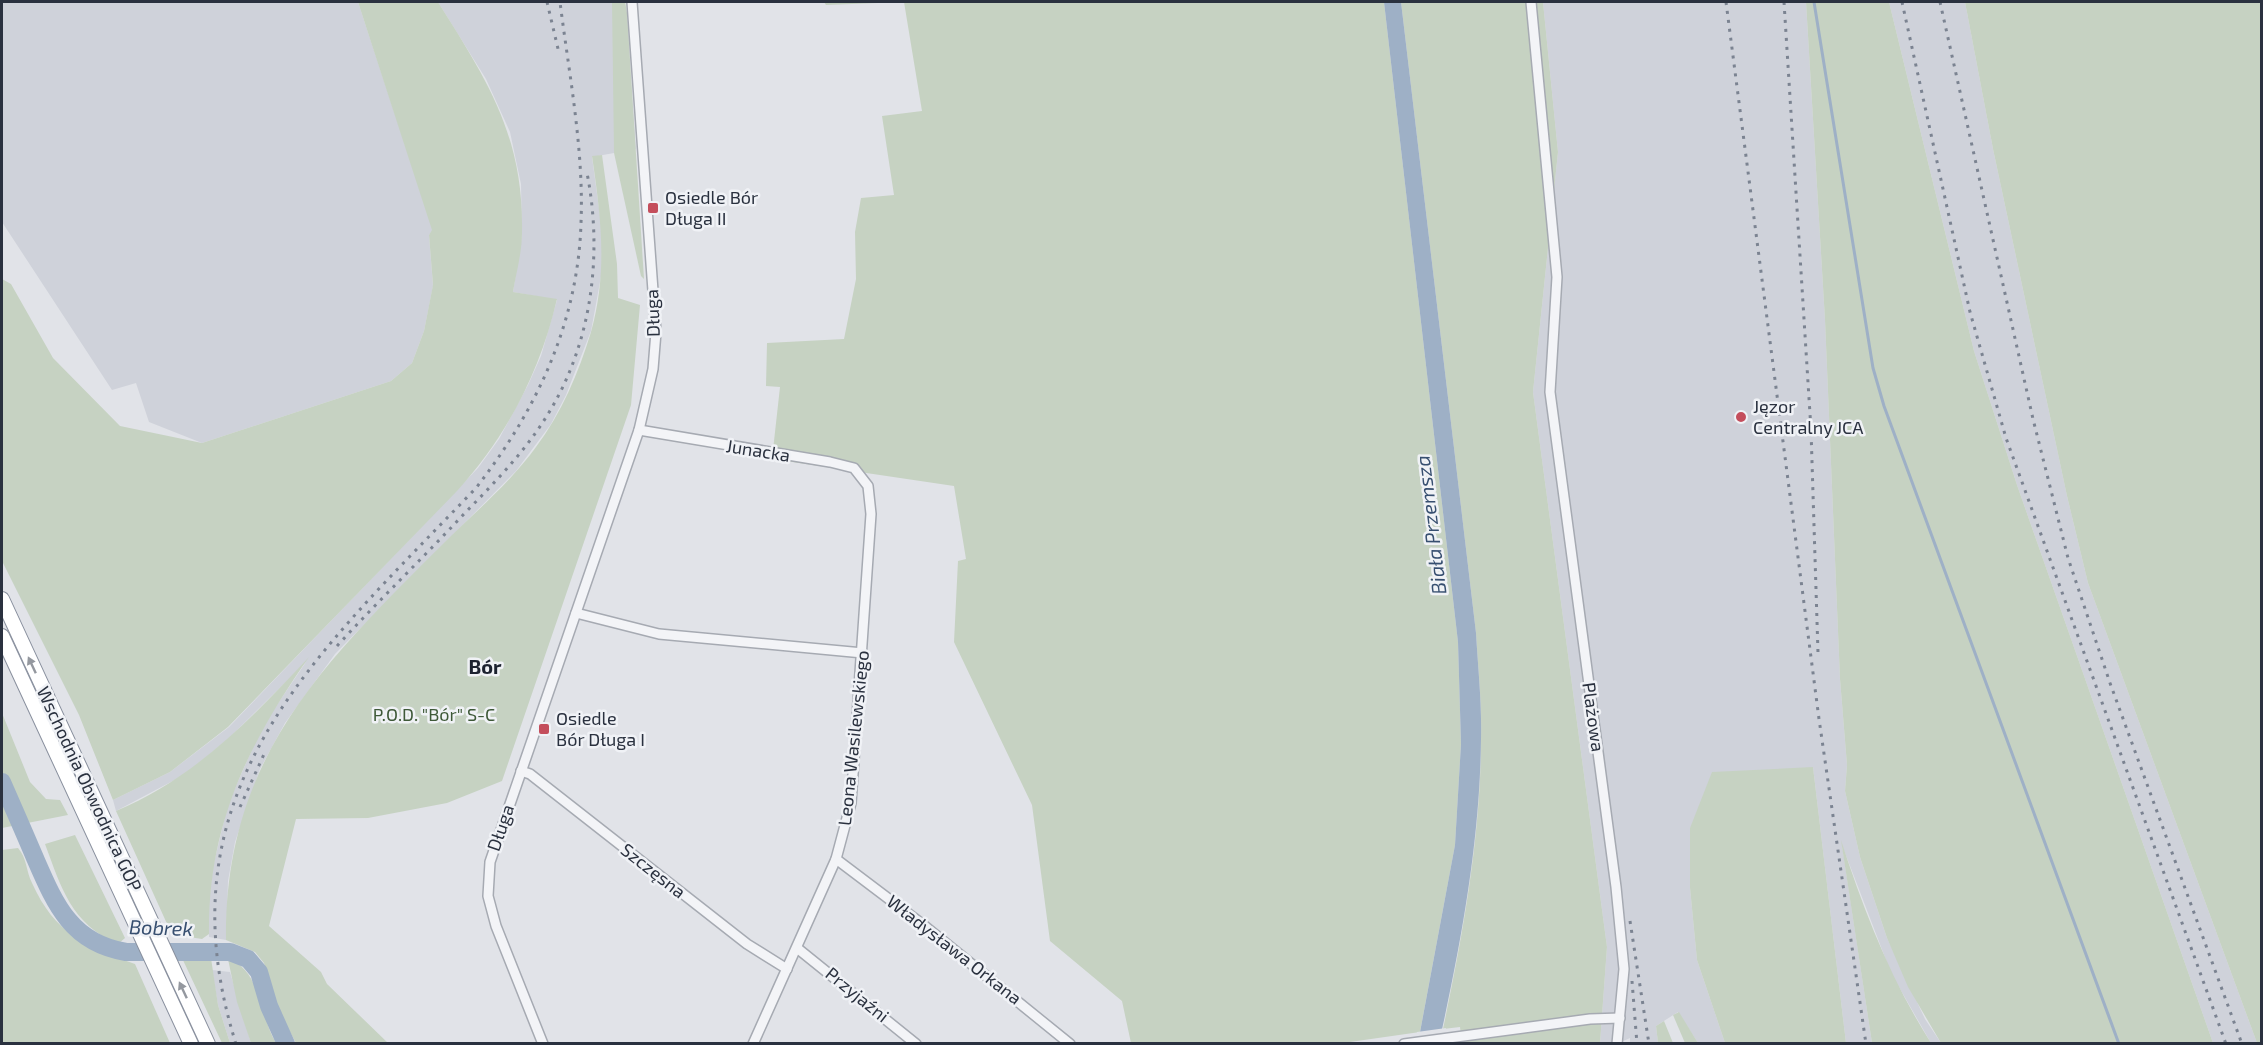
<svg xmlns="http://www.w3.org/2000/svg" width="2263" height="1045" font-family="'Exo 2',sans-serif">
<style>
.built{fill:#cfd2da}
.green{fill:#c6d2c2}
.water{fill:#9eb0c6}
.pier{fill:#e1e3e8}
.lines{fill:none;stroke-linecap:round;stroke-linejoin:round}
.stream{stroke:#9eb0c6;stroke-width:3}
.river{stroke:#9eb0c6;stroke-width:18}
.minor-casing{stroke:#a6aab2;stroke-width:12}
.highway-casing{stroke:#89909e;stroke-width:16}
.minor{stroke:#f3f4f7;stroke-width:9}
.highway{stroke:#fff;stroke-width:14}
.rail{stroke:#7b8391;stroke-width:3;stroke-dasharray:3 6;stroke-linecap:butt}
.oneway{fill:#94989f}
.poi-dot{fill:#c44e5c;stroke:#f0f2f6;stroke-width:2}
.labels{text-anchor:middle;stroke-width:5;stroke-linejoin:round;paint-order:stroke}
.poi-label{font-size:18px;fill:#2a313f;stroke:#f0f2f6;text-anchor:start}
.street-label{font-size:18px;fill:#2a313f;stroke:#f0f2f6}
.park-label{font-size:18px;fill:#3e5938;stroke:#f0f2f6}
.water-label{font-size:20px;font-style:italic;fill:#374f70;stroke:#f0f2f6}
.neighbourhood-label{font-size:20px;font-weight:bold;fill:#1c2230;stroke:#f0f2f6}
</style>
<rect width="100%" height="100%" fill="#e1e3e8"/>
<g class="built">
<polygon points="2,2 358,2 433,230 429,235 433,286 424,331 412,363 391,381 202,443 149,422 136,383 112,390 2,222"/>
<polygon points="438,2 625,2 636,149 592,157 603,238 602,271 591,331 566,395 551,424 516,471 335,654 285,723 260,769 235,842 228,881 226,940 209,937 209,902 213,867 228,804 262,727 306,662 227,740 184,775 116,811 113,800 170,772 229,727 478,468 499,439 528,385 541,356 557,300 513,292 522,236 521,184 510,132 486,79"/>
<polygon points="1543,2 1806,2 1825,320 1840,679 1847,765 1845,791 1860,857 1887,938 1925,1019 1941,1043 1931,1043 1891,973 1842,845 1872,1043 1846,1043 1813,767 1690,828 1690,888 1697,960 1725,1043 1698,1043 1678,1012 1656,1026 1658,1043 1630,1043 1630,1038 1619,1043 1600,1043 1607,947 1533,392 1558,152"/>
<polygon points="1889,2 1965,2 1993,149 2067,496 2088,583 2257,1043 2213,1043 2017,485 1974,351"/>
<polygon points="212,970 230,972 251,1043 230,1043 218,1005"/>
</g>
<g class="green">
<path d="M358,2H438C487,80 524,136 522,233C522,253 516,273 513,292L557,299C540,372 507,436 457,491L228,727L170,772L113,800L79,715L2,561V279L11,284L53,358L120,426L202,443L391,381L412,363L424,331L433,285L429,235L432,230Z"/>
<polygon points="612,2 625,2 627,13 644,279 641,276 614,153"/>
<polygon points="824,2 1384,2 1458,642 1461,744 1455,845 1420,1032 1336,1044 1131,1043 1122,1001 1050,941 1032,805 954,642 958,561 966,559 954,486 772,459 780,387 766,386 767,343 844,339 856,279 855,232 861,198 894,195 882,116 922,111 904,2 826,5"/>
<path d="M1401,2H1543L1558,152L1533,392L1607,947L1600,1043H1462L1460,1027L1443,1029C1463,934 1481,835 1481,738C1482,703 1478,668 1476,633Z"/>
<polygon points="1806,2 1889,2 1974,351 2017,485 2213,1043 1941,1043 1908,987 1887,938 1860,857 1845,791 1847,765 1840,679 1825,320"/>
<polygon points="1965,2 2261,2 2261,1043 2257,1043 2088,583 2067,496 1993,149"/>
<path d="M602,155L617,264L618,298L640,305L631,405L502,781L447,803L368,818L296,819L269,926L321,972L327,984L388,1043H296L276,1006L264,963L255,952L226,940C224,753 329,658 451,536C480,508 512,480 536,447C561,414 579,372 591,332C608,271 601,218 592,156Z"/>
<path d="M309,657C248,744 208,825 209,934L202,939L176,935L168,926L116,811C195,778 252,718 309,657Z"/>
<polygon points="2,713 30,782 46,799 60,800 68,815 2,828"/>
<polygon points="1813,767 1846,1043 1725,1043 1697,960 1690,888 1690,828 1712,772"/>
<path d="M75,835L125,938L118,944C71,924 61,887 45,844Z"/>
<path d="M1841,840C1864,912 1891,980 1931,1043H1872Z"/>
<path d="M18,848C27,858 26,871 32,883C55,934 85,946 135,964L170,1043H2V850Z"/>
<polygon points="182,958 211,958 218,1005 230,1043 222,1043"/>
<path d="M228,959C261,969 260,1018 276,1043H251L237,1002Z"/>
<polygon points="1679,1012 1698,1043 1685,1043 1673,1015"/>
<polygon points="1664,1021 1673,1043 1658,1043 1656,1026"/>
</g>
<path class="water" d="M1384,2H1401L1476,633C1478,668 1482,703 1481,739C1480,841 1461,944 1439,1043H1418L1455,845L1461,744L1458,642Z"/>
<polygon class="pier" points="1446,1028 1443,1044 1415,1044 1417,1032"/>
<g class="lines">
<polyline class="stream" points="1814,2 1873,368 1884,406 2119,1044"/>
<path class="river" d="M2,782C13,807 24,832 35,858C55,904 71,943 126,952H230L248,959L259,972L269,1006L286,1044"/>
<g class="minor-casing">
<g id="minor">
<polyline points="1531,2 1557,277 1550,392 1616,887 1624,969 1617,1044"/>
<polyline points="639,430 830,462 854,468 868,486 871,514 851,803 836,859 753,1044"/>
<polyline points="576,613 659,634 863,653"/>
<polyline points="521,771 530,774 747,944 787,969"/>
<polyline points="836,859 922,924 1070,1044"/>
<polyline points="797,948 916,1044"/>
<polyline points="543,1044 496,926 488,896 490,862 639,430 653,369 656,332 632,2"/>
<polyline points="1404,1044 1590,1019 1620,1018"/>
</g>
</g>
<g class="highway-casing">
<g id="highway">
<polyline points="2,599 208,1044"/>
<polyline points="2,636 191,1044"/>
</g>
</g>
<use href="#minor" class="minor"/>
<use href="#highway" class="highway"/>
<g class="rail">
<polyline points="547,2 559,53"/>
<polyline points="1726,2 1819,719 1866,1044"/>
<polyline points="1784,2 1811,430 1818,653"/>
<polyline points="1902,2 1970,312 2006,438 2226,1044"/>
<polyline points="1940,2 2033,419 2068,558 2110,683 2242,1044"/>
<path d="M337,646C378,601 422,559 463,515C494,483 525,452 548,414C592,343 603,254 587,173"/>
<polyline points="240,807 265,752"/>
<polyline points="1630,921 1649,1044"/>
<polyline points="1632,981 1637,1044"/>
<path d="M236,1044C156,790 317,654 476,488C536,411 578,323 581,223C584,150 569,74 560,2"/>
</g>
</g>
<defs><path id="oneway-solid" d="M-6-.8H1V-3.2L6.5 0L1 3.2V.8H-6Z" transform="scale(1.5)"/></defs>
<g class="oneway">
<use href="#oneway-solid" transform="translate(32 665) rotate(-115)"/>
<use href="#oneway-solid" transform="translate(183 990) rotate(-115)"/>
</g>
<g class="poi-dot">
<rect x="647" y="202" width="12" height="12" rx="3"/>
<circle cx="1741" cy="417" r="6"/>
<rect x="538" y="723" width="12" height="12" rx="3"/>
</g>
<g class="labels">
<g class="poi-label">
<text x="665" y="204">Osiedle Bór<tspan x="665" dy="21">Długa II</tspan></text>
<text x="1753" y="413">Jęzor<tspan x="1753" dy="21">Centralny JCA</tspan></text>
<text x="556" y="725">Osiedle<tspan x="556" dy="21">Bór Długa I</tspan></text>
</g>
<g class="street-label">
<text transform="translate(653 313) rotate(-92)" y="6">Długa</text>
<text transform="translate(758 451) rotate(9)" y="6">Junacka</text>
<text transform="translate(1593 717) rotate(82)" y="6">Plażowa</text>
<text transform="translate(854 738) rotate(-84)" y="6">Leona Wasilewskiego</text>
<text transform="translate(89 789) rotate(65)" y="6">Wschodnia Obwodnica GOP</text>
<text transform="translate(501 828) rotate(-71)" y="6">Długa</text>
<text transform="translate(653 871) rotate(38)" y="6">Szczęsna</text>
<text transform="translate(954 950) rotate(38)" y="6">Władysława Orkana</text>
<text transform="translate(857 995) rotate(39)" y="6">Przyjaźni</text>
</g>
<g class="park-label">
<text x="434" y="721">P.O.D. "Bór" S-C</text>
</g>
<g class="water-label">
<text transform="translate(1431 525) rotate(-97)" y="7">Biała Przemsza</text>
<text transform="translate(161 928) rotate(2)" y="7">Bobrek</text>
</g>
<g class="neighbourhood-label">
<text x="485" y="674">Bór</text>
</g>
</g>
<rect width="2263" height="1045" fill="none" stroke="#2a313f" stroke-width="6"/>
</svg>
